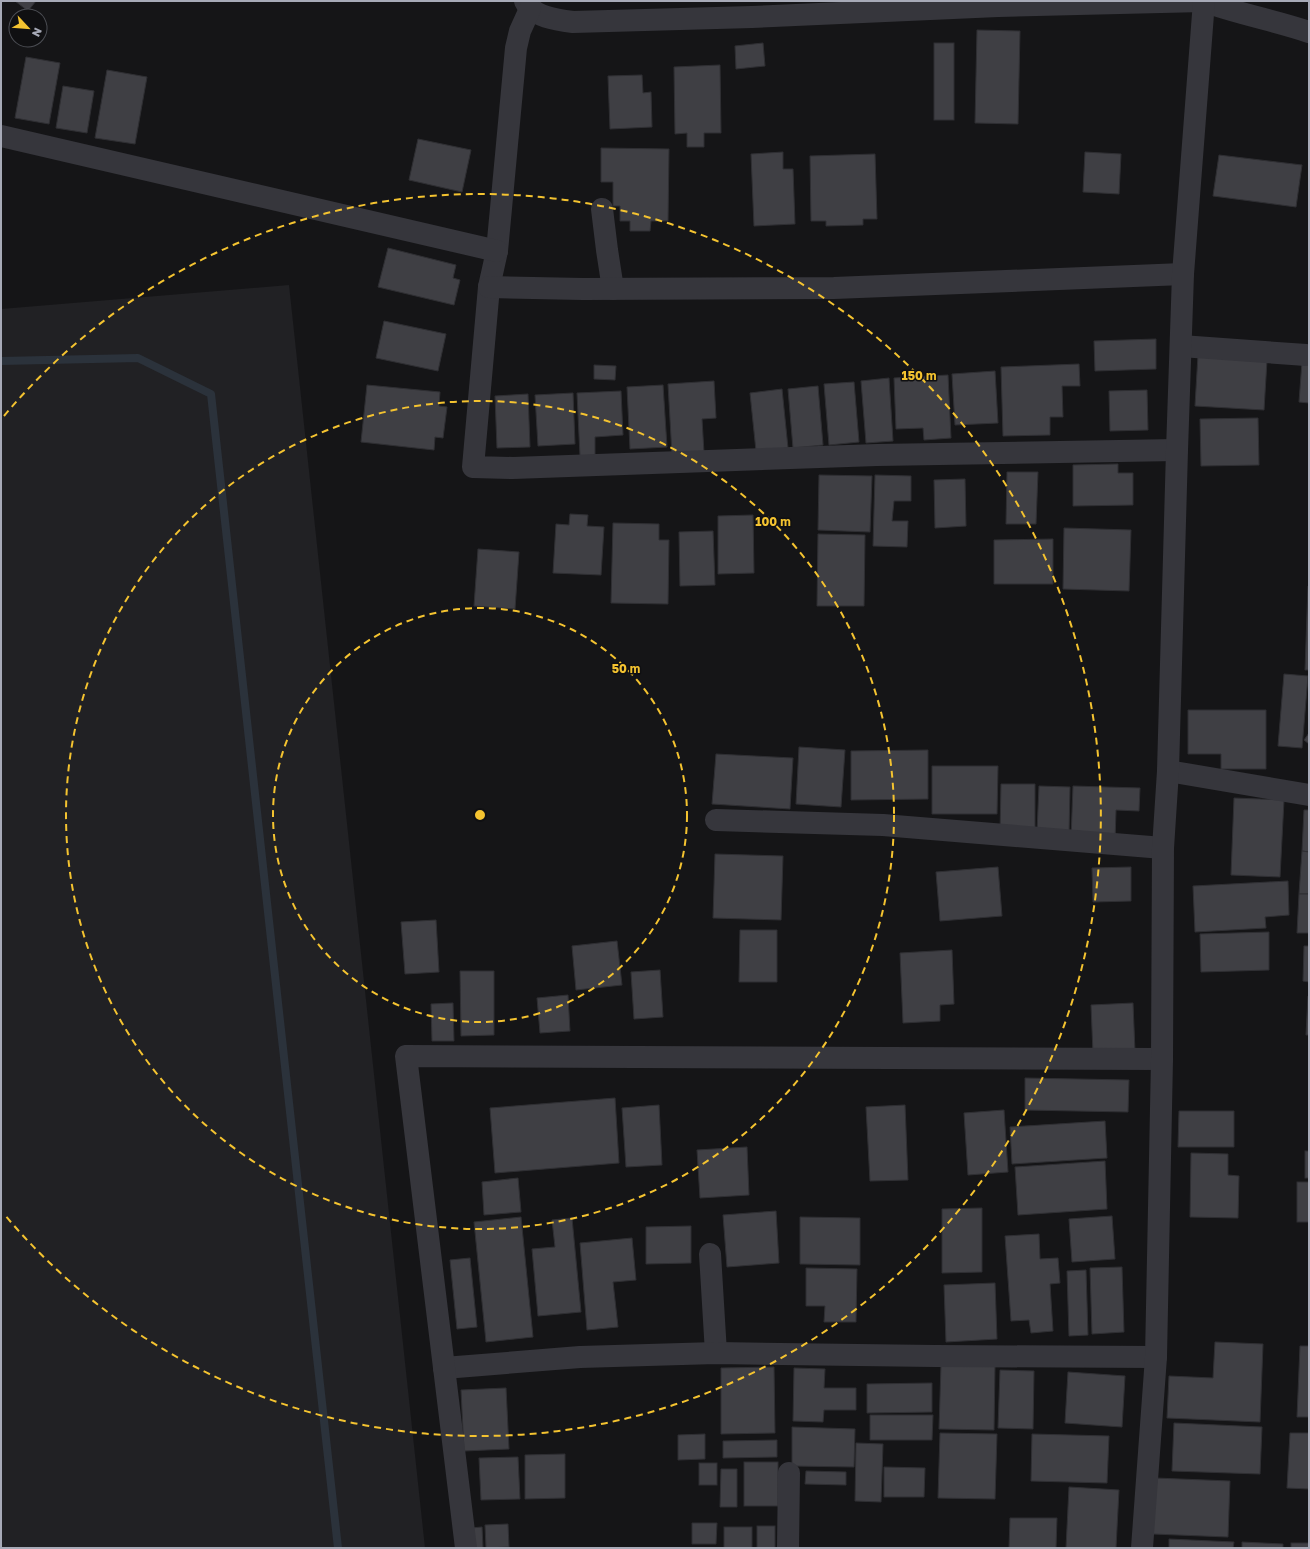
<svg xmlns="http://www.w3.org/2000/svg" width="1310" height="1549" font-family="'Golos Text',sans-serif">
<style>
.built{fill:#212124}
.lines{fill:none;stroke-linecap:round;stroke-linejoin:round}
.stream{stroke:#2b323b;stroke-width:8}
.building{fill:#3f3f44;stroke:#2f2f33}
.minor{stroke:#36363c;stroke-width:22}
.ring{fill:none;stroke:#f4c330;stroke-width:2;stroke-dasharray:7 5}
.centre{fill:#f4c330;stroke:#101012;stroke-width:2}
.ring-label{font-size:12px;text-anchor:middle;font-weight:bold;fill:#f4c330;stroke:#101012;stroke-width:3;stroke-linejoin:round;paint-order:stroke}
</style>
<rect width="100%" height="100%" fill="#151517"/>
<polygon class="built" points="289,285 425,1548 1,1548 1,309"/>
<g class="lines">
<polyline class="stream" points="1,361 138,358 211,394 338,1548"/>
</g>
<g class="building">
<polygon points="15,1 36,1 28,11"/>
<polygon points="977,30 1020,31 1018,124 975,123"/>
<polygon points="763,43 765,66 736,69 735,46"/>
<rect x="934" y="43" width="20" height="77"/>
<polygon points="26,57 60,63 49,124 15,118"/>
<polygon points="720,65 721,133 704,133 704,147 687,147 687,133 675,134 674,67"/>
<polygon points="107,70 147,77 135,144 95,138"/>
<polygon points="642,75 643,93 651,92 652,127 610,129 608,76"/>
<polygon points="63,86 94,91 87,133 56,128"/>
<polygon points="418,139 471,150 462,192 409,180"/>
<polygon points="601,148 669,149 668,221 651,221 650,231 630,231 630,221 620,221 620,206 613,206 613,182 601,182"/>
<polygon points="783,152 783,169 793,169 795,224 754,226 751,154"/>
<polygon points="1085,152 1121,154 1119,194 1083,192"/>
<polygon points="875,154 877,219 863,219 863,225 826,226 826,221 811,221 810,156"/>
<polygon points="1219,155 1302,165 1296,207 1213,196"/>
<polygon points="388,248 456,265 453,278 460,280 454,305 378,287"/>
<polygon points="384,321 446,334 438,371 376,358"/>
<polygon points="1156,339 1156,369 1095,371 1094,341"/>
<polygon points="1198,355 1267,360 1264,410 1195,406"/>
<polygon points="1302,362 1309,362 1309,403 1299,402"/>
<polygon points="1079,364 1080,386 1062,386 1063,417 1050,417 1050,435 1003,436 1001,367"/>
<polygon points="594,365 616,366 615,380 594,379"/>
<polygon points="995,371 998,423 955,425 952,374"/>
<polygon points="948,375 951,438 924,440 923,428 896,429 894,378"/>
<polygon points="889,378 893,441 866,443 861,381"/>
<polygon points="714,381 716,418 702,419 704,453 672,455 668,384"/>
<polygon points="854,382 859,442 829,445 824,384"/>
<polygon points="367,385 440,392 439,406 447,407 443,438 435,437 434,450 361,442"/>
<polygon points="663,385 667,447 630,449 627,387"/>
<polygon points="818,386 823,445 793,448 788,389"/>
<polygon points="782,389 788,448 756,451 750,393"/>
<polygon points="1147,390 1148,430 1110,431 1109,391"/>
<polygon points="621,391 623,435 595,437 595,455 580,456 577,393"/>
<polygon points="573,393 575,444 538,446 535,395"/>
<polygon points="528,394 530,447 497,448 495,396"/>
<polygon points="1258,418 1259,465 1201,466 1200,419"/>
<polygon points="1118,464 1118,473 1133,473 1133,505 1073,506 1073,465"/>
<polygon points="1007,472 1038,472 1036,524 1006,524"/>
<polygon points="819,475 872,476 870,532 818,530"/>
<polygon points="875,475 911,476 911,501 894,501 892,521 908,521 907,547 873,546"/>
<polygon points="965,479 966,526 935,528 934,480"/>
<polygon points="570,514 588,515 587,526 604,527 601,575 553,573 556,524 569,525"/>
<polygon points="753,515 754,573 718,574 718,516"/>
<polygon points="613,523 659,524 659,540 669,540 668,604 611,603"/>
<polygon points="1064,528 1131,530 1129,591 1063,589"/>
<polygon points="713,531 715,585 680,586 679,532"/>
<polygon points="818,534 865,535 864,606 817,606"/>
<polygon points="1053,539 1053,584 994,584 994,540"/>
<polygon points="478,549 519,552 515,609 474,606"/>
<polygon points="1308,586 1309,586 1309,670 1305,670"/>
<polygon points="1284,674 1308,676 1302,748 1278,746"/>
<polygon points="1188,710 1266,710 1266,769 1221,769 1221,754 1188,754"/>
<polygon points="1309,733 1309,744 1304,740"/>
<polygon points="799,747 845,750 841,807 796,804"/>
<polygon points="928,750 928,799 851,800 851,751"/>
<polygon points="716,754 793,758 790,809 712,804"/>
<polygon points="932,766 998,766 997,814 932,814"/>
<polygon points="1001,784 1035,784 1035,834 1000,833"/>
<polygon points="1039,786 1070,787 1069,833 1037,832"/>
<polygon points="1073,786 1140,788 1139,811 1116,810 1115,841 1071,839"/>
<polygon points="1234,798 1284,800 1280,877 1231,875"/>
<polygon points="1304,810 1309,810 1309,852 1302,851"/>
<polygon points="1302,851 1309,852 1309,894 1299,894"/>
<polygon points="715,854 783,856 781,920 713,918"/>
<polygon points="998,867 1002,916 940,921 936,872"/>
<polygon points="1131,867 1131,901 1093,902 1092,868"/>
<polygon points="1288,881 1289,915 1265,917 1266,928 1195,932 1193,886"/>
<polygon points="1299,894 1309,894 1309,933 1297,933"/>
<polygon points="436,920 439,972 405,974 401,922"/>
<polygon points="740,930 777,930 777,982 739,982"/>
<polygon points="1269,932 1269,970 1201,972 1200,934"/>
<polygon points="617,941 622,985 576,990 572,946"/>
<polygon points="1304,946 1309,946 1309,982 1303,981"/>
<polygon points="952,950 954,1004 940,1005 940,1021 903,1023 900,953"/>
<polygon points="660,970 663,1017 634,1019 631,972"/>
<polygon points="460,971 494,971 494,1035 461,1036"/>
<polygon points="568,995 570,1031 540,1033 537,998"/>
<polygon points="1308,996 1309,996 1309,1035 1306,1035"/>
<polygon points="453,1003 454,1041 432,1041 431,1004"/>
<polygon points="1133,1003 1135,1051 1093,1054 1091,1005"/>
<polygon points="1025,1078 1129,1080 1128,1112 1025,1110"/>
<polygon points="615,1098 619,1163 495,1173 490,1108"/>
<polygon points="659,1105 662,1165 626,1167 622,1108"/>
<polygon points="905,1105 908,1180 870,1181 866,1107"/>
<polygon points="1004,1110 1008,1172 968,1175 964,1113"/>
<polygon points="1179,1111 1234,1111 1234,1147 1178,1147"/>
<polygon points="1105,1121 1107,1158 1012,1164 1010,1127"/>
<polygon points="747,1147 749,1195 700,1198 697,1150"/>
<rect x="1305" y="1151" width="4" height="27"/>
<polygon points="1191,1153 1228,1154 1228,1175 1239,1176 1238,1218 1190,1217"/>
<polygon points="1105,1161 1107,1209 1018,1215 1015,1167"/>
<polygon points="518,1178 521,1212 484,1215 482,1182"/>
<rect x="1297" y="1182" width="12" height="40"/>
<polygon points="982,1208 982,1272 942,1273 942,1209"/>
<polygon points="776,1211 779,1263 727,1267 723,1215"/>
<polygon points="1112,1216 1115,1259 1072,1262 1069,1219"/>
<polygon points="521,1217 533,1337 486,1342 474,1222"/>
<polygon points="800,1217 860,1218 860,1265 800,1264"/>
<polygon points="572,1218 581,1312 538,1316 532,1249 555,1247 552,1220"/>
<polygon points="691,1226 691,1263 646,1264 646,1227"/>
<polygon points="1039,1234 1040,1259 1058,1258 1060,1283 1050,1284 1053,1331 1031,1333 1029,1320 1011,1321 1005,1236"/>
<polygon points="632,1238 636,1280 613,1282 618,1327 587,1330 580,1243"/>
<polygon points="470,1258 477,1327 457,1329 450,1260"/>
<polygon points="1122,1267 1124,1332 1092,1334 1090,1268"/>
<polygon points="806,1268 857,1269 856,1322 824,1322 825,1306 806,1306"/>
<polygon points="1086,1270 1088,1335 1069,1336 1067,1271"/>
<polygon points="995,1283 997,1339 946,1342 944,1285"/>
<polygon points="1215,1342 1263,1344 1260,1422 1167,1418 1169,1376 1213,1378"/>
<polygon points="1300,1346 1309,1346 1309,1417 1297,1417"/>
<polygon points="941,1365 995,1365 994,1430 939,1429"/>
<polygon points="774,1367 775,1433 721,1434 721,1368"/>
<polygon points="794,1368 825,1369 824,1388 856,1388 856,1410 824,1410 823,1422 793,1421"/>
<polygon points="1000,1370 1034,1371 1033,1429 998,1428"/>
<polygon points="1068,1372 1125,1376 1122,1427 1065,1423"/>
<polygon points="932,1383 932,1412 867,1413 867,1384"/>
<polygon points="506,1388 509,1449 464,1451 461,1390"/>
<polygon points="870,1415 933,1415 932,1440 870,1440"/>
<polygon points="1174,1423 1262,1427 1260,1474 1172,1471"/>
<polygon points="792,1427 855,1429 854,1467 792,1466"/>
<polygon points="940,1433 997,1434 995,1499 938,1498"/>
<polygon points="1290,1433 1309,1433 1309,1489 1287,1488"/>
<polygon points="705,1434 705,1459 678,1460 678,1435"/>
<polygon points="1032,1434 1109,1436 1107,1483 1031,1481"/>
<polygon points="777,1440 777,1457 723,1458 723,1441"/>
<polygon points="856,1443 883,1444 881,1502 855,1501"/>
<polygon points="565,1454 565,1498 525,1499 525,1455"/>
<polygon points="518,1457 520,1499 481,1500 479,1458"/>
<rect x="744" y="1462" width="34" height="44"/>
<rect x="699" y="1463" width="18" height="22"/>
<polygon points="884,1467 925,1468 924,1497 884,1497"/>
<polygon points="721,1469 737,1469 737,1507 720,1507"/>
<polygon points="806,1471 846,1472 846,1485 805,1484"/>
<polygon points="1155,1478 1230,1481 1228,1537 1153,1534"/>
<polygon points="1069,1487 1119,1490 1116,1548 1066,1548"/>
<polygon points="1010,1518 1057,1518 1056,1548 1009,1548"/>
<polygon points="692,1523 717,1523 716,1544 692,1544"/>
<polygon points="508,1524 509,1547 486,1548 485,1525"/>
<rect x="757" y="1526" width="18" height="22"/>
<polygon points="482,1527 483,1548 472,1548 471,1528"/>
<rect x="724" y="1527" width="28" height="21"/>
<polygon points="1169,1539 1234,1542 1233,1548 1169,1548"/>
<polygon points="1242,1542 1283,1544 1283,1548 1242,1548"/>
<rect x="1291" y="1543" width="18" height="5"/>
</g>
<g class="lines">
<g class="minor">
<path d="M525,1C533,17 557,20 573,22L752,17L998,6L1203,1C1238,14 1274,20 1309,32"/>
<polyline points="530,9 520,31 516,48 497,251 489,287 473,467 513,468 877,455 1177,450"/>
<polyline points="1,136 497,251"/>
<polyline points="602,209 607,250 613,289"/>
<polyline points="489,287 583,289 834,288 1183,274"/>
<polyline points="1181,346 1306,355"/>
<polyline points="1168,771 1309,795"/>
<polyline points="716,820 883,825 1163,848"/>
<polyline points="710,1254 716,1353"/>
<polyline points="444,1368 580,1357 716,1353 935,1356 1156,1357"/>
<polyline points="466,1548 406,1056 1162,1059"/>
<polyline points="788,1548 789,1473"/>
<polyline points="1142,1548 1156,1357 1162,1059 1163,848 1168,771 1177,450 1183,274 1204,1"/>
</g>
</g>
<g class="ring">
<circle cx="480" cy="815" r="207"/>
<circle cx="480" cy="815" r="414"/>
<path d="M4 416A621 621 0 1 1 4 1214"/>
</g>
<circle cx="480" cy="815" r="6" class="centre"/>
<g class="ring-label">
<text x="919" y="380">150 m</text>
<text x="773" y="526">100 m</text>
<text x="626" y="673">50 m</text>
</g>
<rect width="1310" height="1549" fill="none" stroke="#a7aab7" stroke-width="4"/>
<g transform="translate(28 28) rotate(116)"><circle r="19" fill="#101012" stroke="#4c4e54"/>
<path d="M0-3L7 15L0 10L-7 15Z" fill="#f4c330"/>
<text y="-6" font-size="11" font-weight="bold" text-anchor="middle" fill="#a7aab7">N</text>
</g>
</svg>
